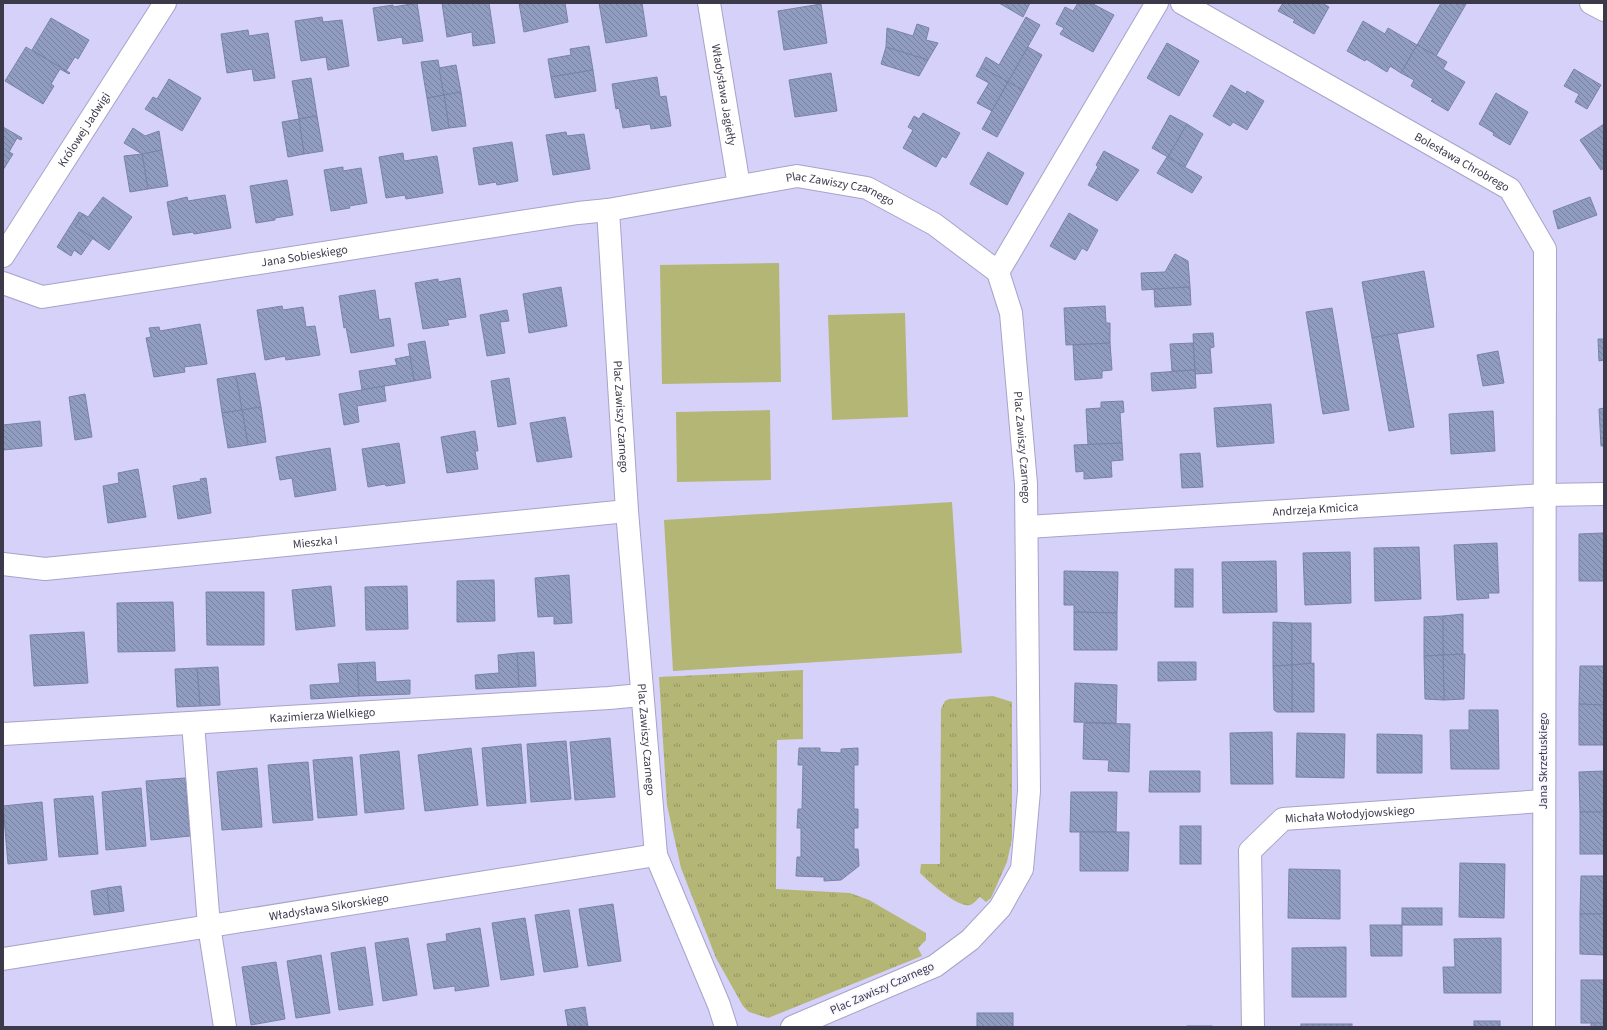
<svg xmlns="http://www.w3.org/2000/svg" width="1607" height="1030" font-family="'Source Sans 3',sans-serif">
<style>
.grass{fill:url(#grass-tufts)}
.park{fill:#b4b675}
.building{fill:url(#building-back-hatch);stroke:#7884a7}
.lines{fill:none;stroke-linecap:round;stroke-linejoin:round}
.minor-casing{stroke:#a7a3c9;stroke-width:24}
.minor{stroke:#fff;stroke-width:22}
.labels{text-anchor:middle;stroke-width:3;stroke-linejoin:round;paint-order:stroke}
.street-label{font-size:12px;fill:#3c3a4a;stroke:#f7f6ff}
</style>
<defs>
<pattern id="grass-tufts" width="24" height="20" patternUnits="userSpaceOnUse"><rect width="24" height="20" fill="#b4b675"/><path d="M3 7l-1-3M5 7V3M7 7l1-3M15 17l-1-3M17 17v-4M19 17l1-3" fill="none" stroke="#949562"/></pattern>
<pattern id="building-back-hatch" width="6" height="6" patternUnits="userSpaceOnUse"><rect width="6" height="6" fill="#909cc0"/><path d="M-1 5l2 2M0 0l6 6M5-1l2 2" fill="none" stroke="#77809e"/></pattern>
</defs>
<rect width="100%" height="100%" fill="#d5d1f9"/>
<g class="grass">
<polygon points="803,670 803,739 777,740 776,889 850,893 869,900 926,933 926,940 918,948 922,956 768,1018 749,1012 743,1006 716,958 681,868 667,805 659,677"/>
<path d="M993,696L1012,702V839L1007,862L991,898L986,902L980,897C977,899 974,904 970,905C958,908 929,882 920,873L921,864H940L941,709L945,701L949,699Z"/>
</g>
<g class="park">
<polygon points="779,263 781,382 662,384 660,265"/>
<polygon points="905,313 908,417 832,420 828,315"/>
<polygon points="770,410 771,480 677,482 676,412"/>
<polygon points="952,502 962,653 673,671 664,520"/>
</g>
<g class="building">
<polygon points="417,3 423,41 403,44 402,37 378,41 373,8 393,5 393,7"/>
<polygon points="442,3 489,3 495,43 473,46 472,32 447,37"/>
<polygon points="519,3 565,3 568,22 524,32"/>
<polygon points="599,3 642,3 647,36 606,43"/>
<polygon points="999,3 1030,3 1023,17"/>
<polygon points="1078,3 1091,3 1114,15 1093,52 1060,34 1064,28 1056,24 1065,7 1073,11"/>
<polygon points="1283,3 1322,3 1329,7 1314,34 1293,22 1295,20 1278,11"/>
<polygon points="1441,3 1466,4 1436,56 1417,45"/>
<polygon points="821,4 827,43 784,50 778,11"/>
<polygon points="322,17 323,22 342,20 349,66 328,70 326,57 301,61 295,21"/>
<polygon points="1026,17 1040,25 1008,82 981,67 986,57 999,65"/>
<polygon points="51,18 89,40 78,59 75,57 66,71 32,50"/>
<polygon points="1363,21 1385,34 1388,28 1417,45 1401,73 1390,66 1387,72 1366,59 1365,61 1347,51"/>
<polygon points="917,24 929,28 926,40 938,43 928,60 886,47 887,28 913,36"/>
<polygon points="248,30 249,36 268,33 275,78 254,81 252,69 227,73 221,34"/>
<polygon points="1167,43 1199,61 1179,96 1147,78"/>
<polygon points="1417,45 1447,62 1443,69 1465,82 1448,111 1431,101 1433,99 1411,86 1414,80 1401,73"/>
<polygon points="589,46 593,70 551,77 548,59 571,55 570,49"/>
<polygon points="26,47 70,73 69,74 60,69 51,84 54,86 43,104 5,81"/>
<polygon points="886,47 928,60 919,76 881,64"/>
<polygon points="1028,47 1042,55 1023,90 1008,82"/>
<polygon points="438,60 444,95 427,98 421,62"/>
<polygon points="456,65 461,92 444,95 439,68"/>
<polygon points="981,67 1008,82 992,111 977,103 989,83 976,76"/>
<polygon points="1574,69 1601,85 1587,109 1575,102 1579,94 1564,86"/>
<polygon points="593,70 596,91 555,98 551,77"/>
<polygon points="831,73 837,111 795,117 789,80"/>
<polygon points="657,77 660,97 666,96 671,126 651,129 650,124 623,128 619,108 616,109 612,84"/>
<polygon points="311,78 317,116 299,119 292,81"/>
<polygon points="169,79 201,98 182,131 145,109 153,97 157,99"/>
<polygon points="1008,82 1023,90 997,137 982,129"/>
<polygon points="1231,85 1246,94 1247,91 1264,101 1247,130 1233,122 1230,126 1213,116"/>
<polygon points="461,92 466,126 449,128 444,95"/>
<polygon points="1496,93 1528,112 1510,145 1493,135 1494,133 1479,124"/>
<polygon points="444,95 449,128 432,131 427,98"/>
<polygon points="923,113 960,133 946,158 942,156 936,167 903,148 913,130 908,127 914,116 919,119"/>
<polygon points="1170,115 1187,124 1168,157 1152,148"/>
<polygon points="317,116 323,151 304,154 299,119"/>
<polygon points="299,119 304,154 288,157 282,122"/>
<polygon points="1187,124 1203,134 1185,167 1168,157"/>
<polygon points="1604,124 1604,168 1601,170 1580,140"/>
<polygon points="3,127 22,138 21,140 17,138 9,152 13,154 3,170"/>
<polygon points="133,128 145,136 159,131 162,150 142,154 124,143"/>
<polygon points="566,132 567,136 584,134 590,169 553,175 546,135"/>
<polygon points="512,142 518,181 497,185 496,182 479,185 473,148"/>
<polygon points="162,150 168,186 148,189 142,154"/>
<polygon points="1104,151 1139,170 1117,201 1088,185 1098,167 1096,165"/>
<polygon points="988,152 1024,173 1007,205 970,184"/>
<polygon points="403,153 404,161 437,156 443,193 406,199 405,195 386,198 379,157"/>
<polygon points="142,154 148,189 130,192 124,156"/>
<polygon points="1167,157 1202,177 1192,193 1157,173"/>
<polygon points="343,167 343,171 361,168 367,203 349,206 350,208 331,211 324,170"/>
<polygon points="287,180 293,215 275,218 275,220 256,223 250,186"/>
<polygon points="225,195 231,228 194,234 193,232 173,235 167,202 187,197 188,201"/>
<polygon points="103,197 132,217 109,250 75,226 83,214 88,217"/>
<polygon points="1590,197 1597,215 1558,229 1553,211"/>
<polygon points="79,212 83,214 75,226 93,238 81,255 74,250 71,256 57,247"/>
<polygon points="1069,213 1098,230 1087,251 1082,248 1075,260 1050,246"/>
<polygon points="1175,254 1188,261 1190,287 1142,290 1141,273 1165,272"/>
<polygon points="1424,271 1434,327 1372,338 1362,282"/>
<polygon points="460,278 466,317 447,320 449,325 423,329 415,283 438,279 438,282"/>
<polygon points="561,287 567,326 529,333 523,294"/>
<polygon points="1190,287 1191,305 1155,307 1154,289"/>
<polygon points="375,290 379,320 390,318 394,346 351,353 346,327 344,328 339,296"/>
<polygon points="282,306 283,310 303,307 306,327 315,326 320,355 286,360 285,356 265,360 257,310"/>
<polygon points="1105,306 1106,323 1110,323 1110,343 1066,345 1064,308"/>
<polygon points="1332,308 1349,410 1323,414 1306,312"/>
<polygon points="507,310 509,321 500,322 505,353 487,356 480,315"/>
<polygon points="200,324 207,364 184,367 185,372 154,377 146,338 151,337 149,328 159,327 160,331"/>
<polygon points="1213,333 1214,347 1210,348 1212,373 1195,374 1193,334"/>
<polygon points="1397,333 1414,427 1389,431 1372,338"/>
<polygon points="1598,339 1604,339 1604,360 1599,361"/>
<polygon points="425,341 431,378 414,381 408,344"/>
<polygon points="1110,343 1112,370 1102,371 1102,378 1075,380 1073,345"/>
<polygon points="1193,343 1195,370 1172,371 1170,344"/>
<polygon points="1498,351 1504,383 1483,386 1477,355"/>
<polygon points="410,356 414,381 362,390 359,371 397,365 395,359"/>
<polygon points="1195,370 1196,388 1152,391 1151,373"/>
<polygon points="255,373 261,407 242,410 236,376"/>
<polygon points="236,376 242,410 222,413 217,379"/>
<polygon points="509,378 516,424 498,427 491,381"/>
<polygon points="384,386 386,401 357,406 359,422 344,425 339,394"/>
<polygon points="85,394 92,437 75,440 69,397"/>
<polygon points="1123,401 1124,412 1120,413 1122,443 1088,445 1086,409 1101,408 1101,402"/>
<polygon points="1271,404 1274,443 1217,447 1214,408"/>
<polygon points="261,407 266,442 248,445 242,410"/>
<polygon points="1604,408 1604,446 1601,446 1599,409"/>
<polygon points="242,410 248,445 228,448 222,413"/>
<polygon points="1493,411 1495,451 1451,454 1449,414"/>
<polygon points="565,417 572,457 537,462 530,423"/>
<polygon points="40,421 42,446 3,450 3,425"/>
<polygon points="475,431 478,451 475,451 478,469 447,473 441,437"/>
<polygon points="399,443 405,483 386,486 385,484 368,487 362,449"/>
<polygon points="1122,443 1123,460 1111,461 1112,477 1084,479 1084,471 1076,472 1074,445"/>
<polygon points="330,448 336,490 295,497 292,478 280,480 276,457"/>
<polygon points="1200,453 1203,487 1182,488 1180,454"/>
<polygon points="138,469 146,517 108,523 103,486 119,483 118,473"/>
<polygon points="206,478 211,513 178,519 173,486 201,481 200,479"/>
<polygon points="1604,533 1604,581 1579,581 1579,534"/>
<polygon points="1497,543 1499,593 1488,593 1489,598 1457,600 1454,545"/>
<polygon points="1419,547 1421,599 1375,601 1374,548"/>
<polygon points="1350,552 1351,603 1305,605 1303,553"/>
<polygon points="1276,561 1277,612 1223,613 1222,562"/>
<rect x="1175" y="569" width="18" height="38"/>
<polygon points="1064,571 1118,572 1117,613 1074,612 1074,605 1064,605"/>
<polygon points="569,575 572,623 554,624 554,616 538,617 535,578"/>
<polygon points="494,580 495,621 457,622 457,581"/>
<polygon points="331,586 335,626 296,630 292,590"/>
<polygon points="407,586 408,629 366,630 365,587"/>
<polygon points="206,592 264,592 264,645 207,645"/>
<polygon points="173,602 175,651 118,652 117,603"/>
<polygon points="1074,612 1117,613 1117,650 1074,650"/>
<polygon points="1463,614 1463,654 1443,655 1443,616"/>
<polygon points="1443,616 1443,655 1424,656 1424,617"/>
<polygon points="1273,622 1292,623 1292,665 1273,666"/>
<polygon points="1292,623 1311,623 1311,663 1292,665"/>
<polygon points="84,632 88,683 34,686 30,635"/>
<polygon points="534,652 536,686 519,687 517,653"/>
<polygon points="517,653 519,687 476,689 475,675 499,673 498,655"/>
<polygon points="1465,654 1464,699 1444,700 1443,655"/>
<polygon points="1443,655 1444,700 1425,699 1424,656"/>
<polygon points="375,662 376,682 410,680 410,694 359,696 357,663"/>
<polygon points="1158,662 1196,662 1196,680 1158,681"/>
<polygon points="357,663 359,696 311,699 310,685 340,683 338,664"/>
<polygon points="1314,663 1314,712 1292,712 1292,665"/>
<polygon points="1292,665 1292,712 1277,712 1274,710 1273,666"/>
<polygon points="1580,666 1604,666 1604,705 1579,704"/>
<polygon points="218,667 220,705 200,706 197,668"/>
<polygon points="197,668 200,706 177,707 175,669"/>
<polygon points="1075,683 1117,685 1116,723 1074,722"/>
<polygon points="1579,704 1604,705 1604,745 1579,745"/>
<polygon points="1469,710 1498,710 1499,769 1451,769 1450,730 1469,730"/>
<polygon points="1084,723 1130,724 1129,772 1108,771 1109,760 1083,759"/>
<polygon points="1272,732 1273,784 1231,784 1230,733"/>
<polygon points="1297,733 1345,734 1344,778 1296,777"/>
<polygon points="1377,734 1422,735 1422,773 1377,773"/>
<polygon points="610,738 615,797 575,800 570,742"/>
<polygon points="566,741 571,799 531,802 527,744"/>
<polygon points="521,744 526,803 487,806 482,748"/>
<polygon points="471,748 478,805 425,811 418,755"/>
<polygon points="799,748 820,748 820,752 841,753 841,749 858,748 858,765 854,765 854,809 858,809 858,828 854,828 854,849 858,849 859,866 841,880 824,881 824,877 796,876 797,857 801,857 801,828 797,828 798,809 802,809 803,765 798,765"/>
<polygon points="399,751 404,809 365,813 360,755"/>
<polygon points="352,757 357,815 318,818 313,760"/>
<polygon points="308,762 313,820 273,823 268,765"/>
<polygon points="257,768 262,827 222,830 217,772"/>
<polygon points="1150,771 1200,771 1200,792 1149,792"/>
<polygon points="1604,771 1604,812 1580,812 1579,772"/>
<polygon points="185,778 190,836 151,840 146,781"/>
<polygon points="141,788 146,846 106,850 102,792"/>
<polygon points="1071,792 1117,792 1116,832 1070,832"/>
<polygon points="93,796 98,854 59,857 54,799"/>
<polygon points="42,802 47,860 8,864 3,806"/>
<rect x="1580" y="812" width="24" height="42"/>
<rect x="1180" y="826" width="21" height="38"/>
<polygon points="1080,832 1129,832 1128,871 1080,871"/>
<polygon points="1460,863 1505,864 1504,918 1459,917"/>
<polygon points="1289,869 1340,870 1340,919 1288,918"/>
<polygon points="1581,876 1604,876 1604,914 1580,914"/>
<polygon points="121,886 124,911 110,913 107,888"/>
<polygon points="107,888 110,913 94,915 91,891"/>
<polygon points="613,904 621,961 588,966 579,909"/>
<rect x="1402" y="908" width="40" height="17"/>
<polygon points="569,910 578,967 544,972 535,915"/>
<polygon points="1580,914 1604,914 1604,955 1580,954"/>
<polygon points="525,918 534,975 501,980 492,923"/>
<polygon points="1370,925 1402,925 1402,956 1371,956"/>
<polygon points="480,928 489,986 455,991 455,986 434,989 427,944 447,941 446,934"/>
<polygon points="408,938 417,995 383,1001 375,943"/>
<polygon points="1501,938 1501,993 1444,993 1443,967 1455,967 1454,939"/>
<polygon points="365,947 373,1005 339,1010 331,953"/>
<polygon points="1346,947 1346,997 1292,997 1292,948"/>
<polygon points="321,955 330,1013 296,1018 287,961"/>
<polygon points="276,962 285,1019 251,1025 242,967"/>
<rect x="1581" y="980" width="23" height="43"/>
<polygon points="585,1007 588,1027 568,1027 565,1010"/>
<rect x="977" y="1013" width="36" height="14"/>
<rect x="1474" y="1021" width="26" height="6"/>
<rect x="1591" y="1023" width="13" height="4"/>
<rect x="1301" y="1024" width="51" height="3"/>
<rect x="1187" y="1026" width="25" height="1"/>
</g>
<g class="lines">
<g class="minor-casing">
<g id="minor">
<path id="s1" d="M709,3L739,186"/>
<path id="s2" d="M1182,3L1510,189L1545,249L1544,1027"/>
<polyline points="1591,3 1604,10"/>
<path id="s3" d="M608,210L627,511L656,855L719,1005L726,1027"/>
<path id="s4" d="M3,256L165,3"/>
<polyline points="998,272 1157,3"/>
<path id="s5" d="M3,283L42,297L578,213L608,210L797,176L867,188L934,224L998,272L1011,313L1026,484L1029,791L1022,869L1000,908L970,940L935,966L792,1027"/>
<path id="s6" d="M1027,527L1544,495L1604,494"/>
<path id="s7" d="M3,564L45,569L627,511"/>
<polyline points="193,723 209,926 225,1027"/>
<path id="s8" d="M3,734L609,698L641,695"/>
<path id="s9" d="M3,959L656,855"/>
<path id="s10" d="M1253,1027L1250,851L1283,819L1543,801"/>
</g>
</g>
<use href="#minor" class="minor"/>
</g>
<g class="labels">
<g class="street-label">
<text dy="4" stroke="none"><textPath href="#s1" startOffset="93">Władysława Jagiełły</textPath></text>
<text dy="4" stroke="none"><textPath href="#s4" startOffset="150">Królowej Jadwigi</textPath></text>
<text dy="4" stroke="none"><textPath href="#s2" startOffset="322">Bolesława Chrobrego</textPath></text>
<text dy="4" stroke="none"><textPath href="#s5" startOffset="851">Plac Zawiszy Czarnego</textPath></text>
<text dy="4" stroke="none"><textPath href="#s5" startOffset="307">Jana Sobieskiego</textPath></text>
<text dy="4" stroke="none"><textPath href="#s3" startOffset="207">Plac Zawiszy Czarnego</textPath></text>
<text dy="4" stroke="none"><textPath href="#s5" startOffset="1211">Plac Zawiszy Czarnego</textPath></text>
<text dy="4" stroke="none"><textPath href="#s6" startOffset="289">Andrzeja Kmicica</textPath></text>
<text dy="4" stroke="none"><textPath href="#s7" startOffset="314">Mieszka I</textPath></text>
<text dy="4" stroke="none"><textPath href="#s8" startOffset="320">Kazimierza Wielkiego</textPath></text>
<text dy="4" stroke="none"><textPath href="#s3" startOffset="531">Plac Zawiszy Czarnego</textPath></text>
<text transform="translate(1543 761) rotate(-90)" y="4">Jana Skrzetuskiego</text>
<text dy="4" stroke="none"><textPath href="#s10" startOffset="289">Michała Wołodyjowskiego</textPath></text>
<text dy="4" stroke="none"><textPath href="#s9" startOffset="330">Władysława Sikorskiego</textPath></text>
<text transform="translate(882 988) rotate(-24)" y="4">Plac Zawiszy Czarnego</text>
</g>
</g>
<rect width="1607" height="1030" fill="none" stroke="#3c3a4a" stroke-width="8"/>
</svg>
